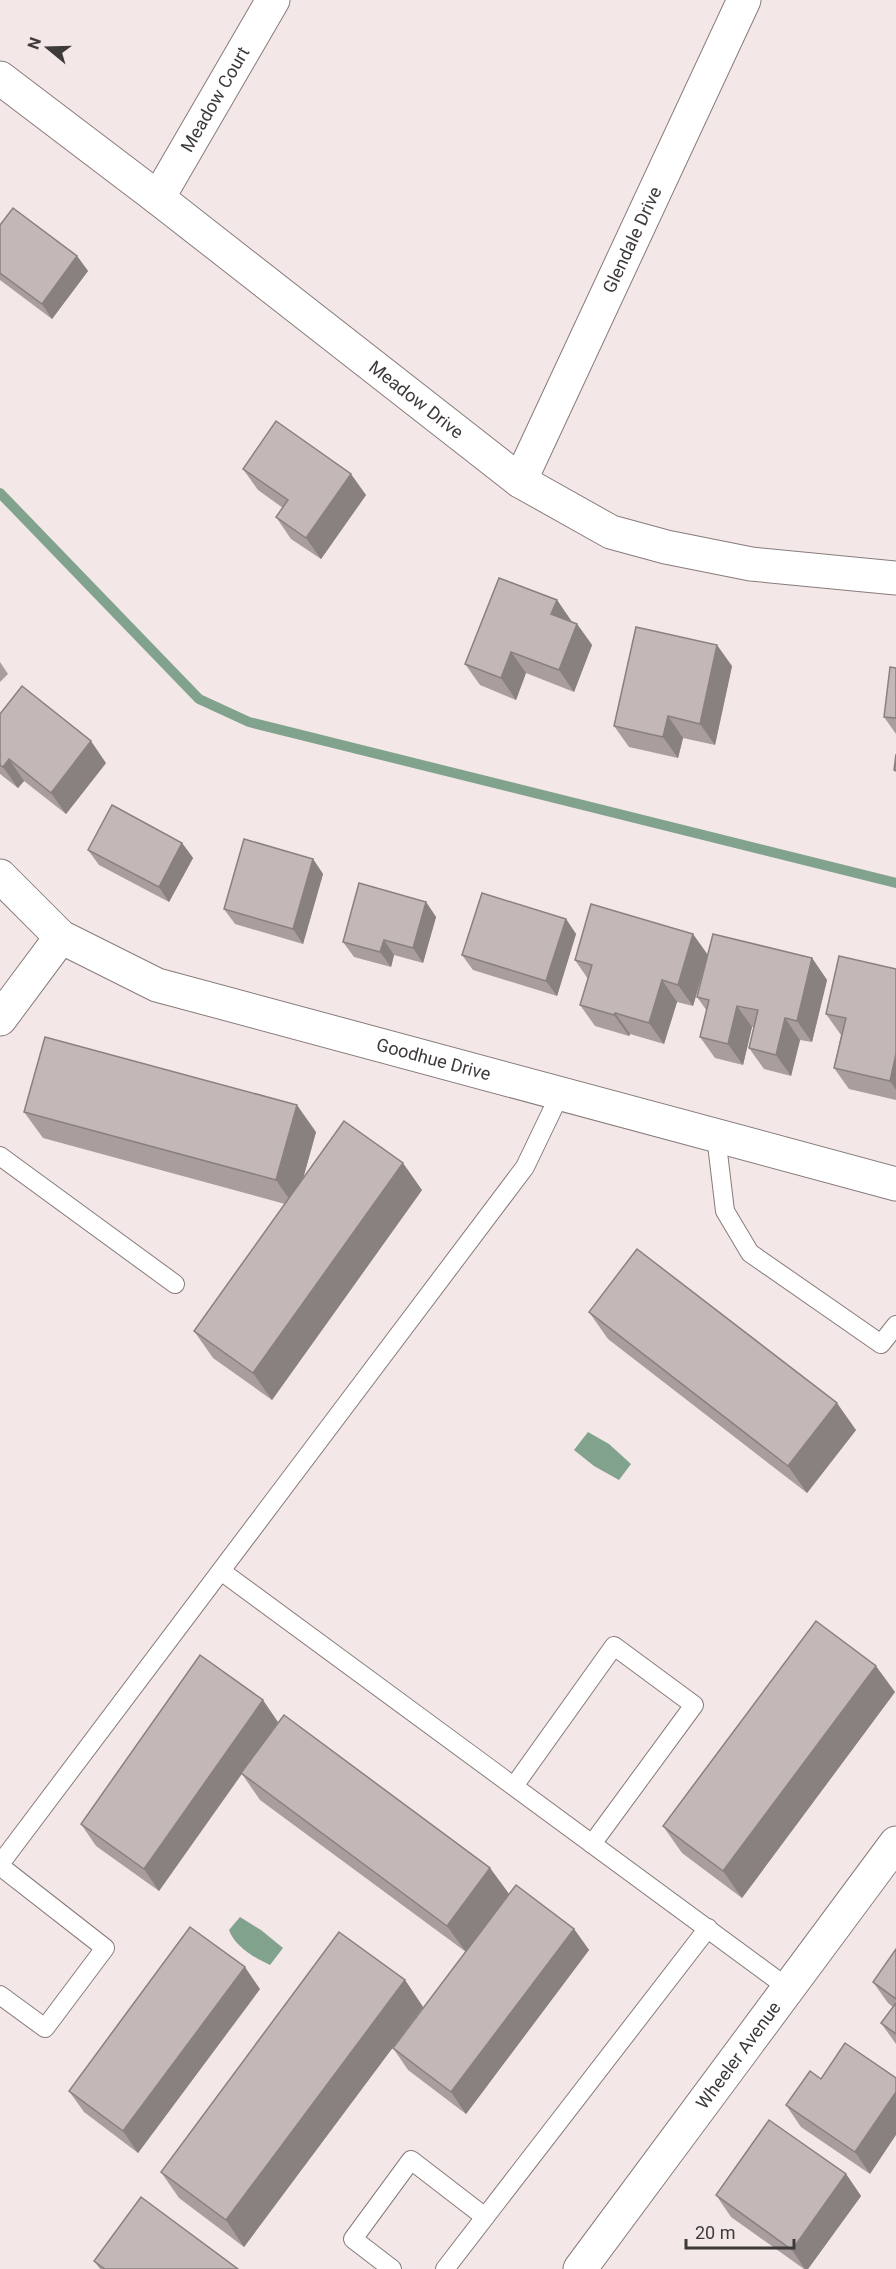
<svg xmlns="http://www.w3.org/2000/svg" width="896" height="2269" font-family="Roboto,sans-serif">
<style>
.water{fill:#81a38e}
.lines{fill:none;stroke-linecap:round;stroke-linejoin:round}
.stream{stroke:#81a38e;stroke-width:10}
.lane-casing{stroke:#877b7b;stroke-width:20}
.street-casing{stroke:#877b7b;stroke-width:35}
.lane{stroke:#fff;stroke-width:18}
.street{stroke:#fff;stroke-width:33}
.wall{fill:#a99d9d}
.shaded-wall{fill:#898080}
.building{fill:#c4b7b7;stroke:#898080;stroke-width:1.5}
.labels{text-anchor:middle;stroke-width:5;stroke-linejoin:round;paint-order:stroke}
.street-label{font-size:18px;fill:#3f3a3a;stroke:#f4e7e7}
</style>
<rect width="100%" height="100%" fill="#f4e7e7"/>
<g class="water">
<polygon points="588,1432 609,1444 631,1464 619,1480 594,1466 574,1450"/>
<path d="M240,1917L261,1930L283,1948L270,1965C255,1958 235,1947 229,1930Z"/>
</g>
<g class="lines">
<polyline class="stream" points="0,493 199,699 249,722 896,883"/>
<g class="lane-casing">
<g id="lane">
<polyline points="716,1136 725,1211 750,1253 881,1344 896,1325"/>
<polyline points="0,1156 175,1284"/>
<polyline points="221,1571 788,1988"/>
<polyline points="514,1786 614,1646 694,1705 592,1844"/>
<polyline points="0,1864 525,1167 560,1094"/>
<polyline points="0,1866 105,1948 45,2028 0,1995"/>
<polyline points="392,2269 353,2239 411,2160 485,2217"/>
<polyline points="445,2269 708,1928"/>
</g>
</g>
<g class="street-casing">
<g id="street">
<path id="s1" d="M0,78L158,198L520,481L611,532L666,547L751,564L896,578"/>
<path id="s2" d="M158,198L273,0"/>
<path id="s3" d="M520,481L744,0"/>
<path id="s4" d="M0,876L61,937L157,985L896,1184"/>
<polyline points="0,1019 61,937"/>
<path id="s5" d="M580,2269L896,1843"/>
</g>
</g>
<use href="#lane" class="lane"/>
<use href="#street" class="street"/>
</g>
<g class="wall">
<polygon points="0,225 77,256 88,271 52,319 0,280"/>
<polygon points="243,469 366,495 321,559 291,539 276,517 283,508 258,490"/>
<polygon points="557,600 572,622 577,624 592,645 574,692 526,673 516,700 480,685 465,664"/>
<polygon points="0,662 8,674 0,682"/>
<polygon points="732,666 715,745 683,738 678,758 629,747 614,726"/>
<polygon points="896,668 896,734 884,717"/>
<polygon points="0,714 106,763 66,814 24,781 18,788 0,774"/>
<polygon points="182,843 193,858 169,902 99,865 88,850"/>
<polygon points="313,859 323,874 303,944 235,924 224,909"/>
<polygon points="426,902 436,917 423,963 394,955 391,967 354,957 343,942"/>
<polygon points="566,919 576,934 557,996 473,970 462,955"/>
<polygon points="708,954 812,958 827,980 812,1042 800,1040 791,1076 764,1069 749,1048 754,1027 752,1027 743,1065 715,1058 700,1037 707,1011 697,997 704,968 693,1006 677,1002 664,1044 630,1034 629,1036 595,1026 580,1005 588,979 575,960"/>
<polygon points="896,969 896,1100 849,1089 834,1068 841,1035 826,1014"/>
<polygon points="24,1112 316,1132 303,1179 422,1190 272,1400 213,1358 194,1331 285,1204 43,1138"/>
<polygon points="589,1312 856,1430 807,1493 608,1339"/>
<polygon points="895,1692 742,1898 682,1853 663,1826"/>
<polygon points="278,1722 264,1742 490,1868 509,1894 482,1931 574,1929 589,1950 466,2114 408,2070 393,2048 466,1952 260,1800 242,1774 159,1891 96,1846 81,1824"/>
<polygon points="896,1949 896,2044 881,2023 893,2007 888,2003 873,1982"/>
<polygon points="405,1980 423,2007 244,2247 179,2198 161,2172"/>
<polygon points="260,1989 138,2153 84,2112 69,2091"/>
<polygon points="821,2079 870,2174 801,2127 786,2105"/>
<polygon points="846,2174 861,2196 808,2269 804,2269 731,2217 716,2195"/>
<polygon points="94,2261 238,2269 100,2269"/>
</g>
<g class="shaded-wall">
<polygon points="77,256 88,271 52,319 42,304"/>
<polygon points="351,474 366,495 321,559 306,538"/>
<polygon points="557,600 572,622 551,614"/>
<polygon points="577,624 592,645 574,692 559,670"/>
<polygon points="717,645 732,666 715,745 700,724"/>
<polygon points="511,652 526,673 516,700 501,678"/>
<polygon points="668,716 683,738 678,758 663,737"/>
<polygon points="91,741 106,763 66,814 51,793"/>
<polygon points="9,759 24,781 18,788 3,767"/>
<polygon points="182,843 193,858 169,902 159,887"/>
<polygon points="313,859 323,874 303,944 293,929"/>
<polygon points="426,902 436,917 423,963 413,948"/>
<polygon points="566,919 576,934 557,996 546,981"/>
<polygon points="693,934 708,955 693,1006 678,985"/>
<polygon points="384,940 394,955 391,967 380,952"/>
<polygon points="812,958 827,980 812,1042 797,1021"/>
<polygon points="662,980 677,1002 664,1044 649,1023"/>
<polygon points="737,1006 752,1027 743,1065 728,1044"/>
<polygon points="615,1013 630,1034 629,1036 614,1015"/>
<polygon points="785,1018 800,1040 791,1076 776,1055"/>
<polygon points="896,1054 896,1090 890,1081"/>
<polygon points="297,1105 316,1132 295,1207 276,1180"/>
<polygon points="403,1163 422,1190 272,1400 253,1373"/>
<polygon points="837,1403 856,1430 807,1493 788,1466"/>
<polygon points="876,1666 895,1692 742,1898 723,1871"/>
<polygon points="263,1700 278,1722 159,1891 144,1869"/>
<polygon points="490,1868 509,1894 466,1952 447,1926"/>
<polygon points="574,1929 589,1950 466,2114 451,2092"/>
<polygon points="245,1967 260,1989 138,2153 123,2131"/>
<polygon points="405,1980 423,2007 244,2247 226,2220"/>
<polygon points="896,2092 896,2135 870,2174 855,2152"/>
<polygon points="846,2174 861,2196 808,2269 805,2269 792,2250"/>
</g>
<g class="building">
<polygon points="13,208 77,256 42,304 0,273 0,225"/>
<polygon points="276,421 351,474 306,538 276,517 288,500 243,469"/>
<polygon points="499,578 557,600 551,614 577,624 559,670 511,652 501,678 465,664"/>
<polygon points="636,627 717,645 700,724 668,716 663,737 614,726"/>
<polygon points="890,667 896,668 896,718 884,717"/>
<polygon points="22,686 91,741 51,793 9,759 3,767 0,765 0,714"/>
<polygon points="896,754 896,771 894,770"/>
<polygon points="112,805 182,843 159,887 88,850"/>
<polygon points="244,839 313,859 293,929 224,909"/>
<polygon points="359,883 426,902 413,948 384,940 380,952 343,942"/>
<polygon points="482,893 566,919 546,981 462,955"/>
<polygon points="591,904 693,934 678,985 662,980 649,1023 615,1013 614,1015 580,1005 592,965 575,960"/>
<polygon points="713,934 812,958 797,1021 785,1018 776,1055 749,1048 758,1010 737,1006 728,1044 700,1037 709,1000 697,997"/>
<polygon points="839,956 896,969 896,1054 890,1081 834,1068 846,1018 826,1014"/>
<polygon points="45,1037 297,1105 276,1180 24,1112"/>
<polygon points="344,1121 403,1163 253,1373 194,1331"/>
<polygon points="637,1249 837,1403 788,1466 589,1312"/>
<polygon points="816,1621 876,1666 723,1871 663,1826"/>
<polygon points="200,1655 263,1700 144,1869 81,1824"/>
<polygon points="284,1715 490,1868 447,1926 241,1773"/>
<polygon points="516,1885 574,1929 451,2092 393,2048"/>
<polygon points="190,1927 245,1967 123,2131 69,2091"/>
<polygon points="339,1932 405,1980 226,2220 161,2172"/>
<polygon points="896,1949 896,1999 873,1982"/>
<polygon points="896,2003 896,2034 881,2023"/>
<polygon points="845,2043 896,2078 896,2092 855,2152 786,2105 810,2071 821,2079"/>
<polygon points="769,2120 846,2174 792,2250 716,2195"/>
<polygon points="141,2197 238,2269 105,2269 94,2261"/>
</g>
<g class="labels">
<g class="street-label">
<text dy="6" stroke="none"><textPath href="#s2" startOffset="114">Meadow Court</textPath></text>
<text dy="6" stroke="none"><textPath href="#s3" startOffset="266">Glendale Drive</textPath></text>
<text dy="6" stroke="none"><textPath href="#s1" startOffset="526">Meadow Drive</textPath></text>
<text dy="6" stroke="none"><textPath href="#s4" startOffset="480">Goodhue Drive</textPath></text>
<text dy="6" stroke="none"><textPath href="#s5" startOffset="266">Wheeler Avenue</textPath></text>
</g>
</g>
<g transform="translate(48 48) rotate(289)" stroke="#f4e7e7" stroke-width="4.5" paint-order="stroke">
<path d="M0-4.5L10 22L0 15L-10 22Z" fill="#3f3a3a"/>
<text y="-9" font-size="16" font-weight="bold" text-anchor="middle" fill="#3f3a3a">N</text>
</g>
<path d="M686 2239v9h108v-9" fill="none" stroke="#3f3a3a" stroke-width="3"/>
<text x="695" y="2239" font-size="18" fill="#3f3a3a" stroke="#f4e7e7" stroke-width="4.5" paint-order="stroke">20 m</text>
</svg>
